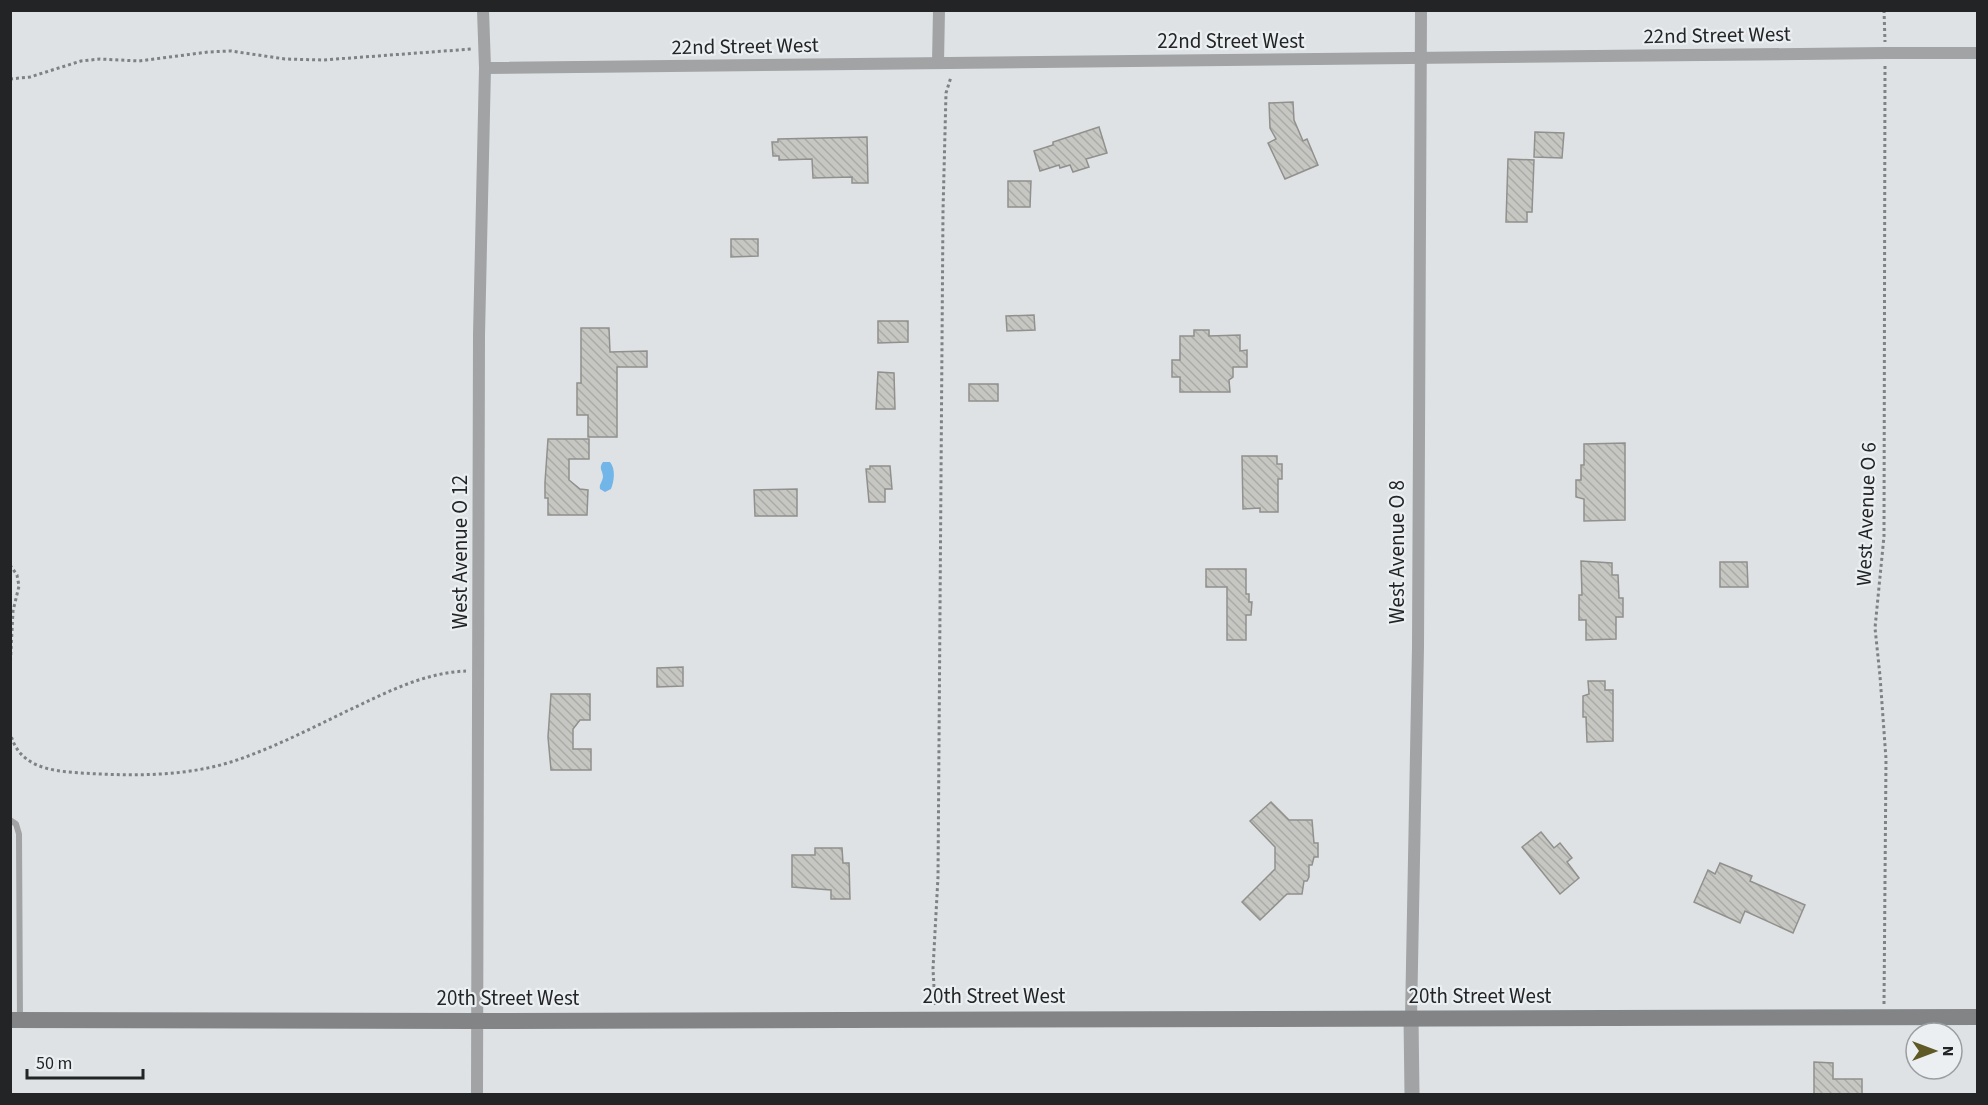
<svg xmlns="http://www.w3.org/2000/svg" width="1988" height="1105" font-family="'Source Sans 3',sans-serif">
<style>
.water{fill:#72b5e9}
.building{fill:url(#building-back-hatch);stroke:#90908c;stroke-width:1.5}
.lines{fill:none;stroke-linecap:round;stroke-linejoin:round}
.path{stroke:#7f8284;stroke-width:3;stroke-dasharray:3 3;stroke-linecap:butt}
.service{stroke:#a1a3a4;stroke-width:6}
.minor{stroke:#a1a3a4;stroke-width:12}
.tertiary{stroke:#a1a3a4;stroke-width:15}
.secondary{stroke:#828486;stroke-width:16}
.labels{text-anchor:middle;stroke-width:4.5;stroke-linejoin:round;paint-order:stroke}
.street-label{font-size:21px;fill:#222425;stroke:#eceff2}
</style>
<defs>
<pattern id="building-back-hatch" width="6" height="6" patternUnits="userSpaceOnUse" patternTransform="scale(1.5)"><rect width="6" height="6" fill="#c6c6c2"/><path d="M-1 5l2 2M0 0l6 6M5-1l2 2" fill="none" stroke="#aaaaa7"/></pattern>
</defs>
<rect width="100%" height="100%" fill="#dee2e5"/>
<path class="water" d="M603,462H610C616,469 614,482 611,489L605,492L600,489C599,484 602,483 603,477C603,470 598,469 603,462Z"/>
<g class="building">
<polygon points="1293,102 1294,120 1303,141 1307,139 1318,165 1285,179 1268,143 1276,139 1270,128 1269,103"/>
<polygon points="1099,127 1107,153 1086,159 1089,167 1073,172 1070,165 1060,168 1059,165 1040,171 1034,151 1053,145 1053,142"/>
<polygon points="1535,132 1564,133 1562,158 1534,157"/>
<polygon points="867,137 868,183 852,183 852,177 813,178 812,159 779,160 779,156 773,156 772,142 778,142 778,139"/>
<polygon points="1508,159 1534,160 1532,212 1527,212 1527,222 1506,222"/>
<polygon points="1008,181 1031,181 1030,207 1008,207"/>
<polygon points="731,239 758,239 758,256 731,257"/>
<polygon points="1034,315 1035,330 1007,331 1006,316"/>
<polygon points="878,321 908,321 908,342 878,343"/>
<polygon points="581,328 609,328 610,352 647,351 647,367 617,367 617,437 588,437 588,415 577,415 577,383 581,383"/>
<polygon points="1194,330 1209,330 1209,336 1240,335 1240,351 1247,350 1247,367 1233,367 1233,377 1229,380 1230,392 1180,392 1180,377 1172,377 1172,360 1180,360 1180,336 1194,336"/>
<polygon points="878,372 894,373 895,409 876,409"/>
<rect x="969" y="384" width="29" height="17"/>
<polygon points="548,439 589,439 589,459 569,459 569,480 580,489 588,490 587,515 548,515 548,498 545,498 545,482"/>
<polygon points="1625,443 1625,520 1584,521 1584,499 1576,497 1576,480 1581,480 1581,465 1584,465 1584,444"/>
<polygon points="1242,456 1277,456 1277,464 1282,464 1282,479 1278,479 1278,512 1260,512 1260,508 1243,509"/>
<polygon points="870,466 890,466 892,489 885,489 885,502 869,502 866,469 870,469"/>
<polygon points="797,489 797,516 755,516 754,490"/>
<polygon points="1581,561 1612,563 1612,575 1618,575 1619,598 1623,598 1623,617 1616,617 1616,639 1586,640 1586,620 1579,620 1579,595 1582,595"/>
<polygon points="1720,562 1747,562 1748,587 1720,587"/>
<polygon points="1206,569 1246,569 1246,594 1249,594 1249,602 1252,602 1251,615 1246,615 1246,640 1227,640 1227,587 1206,587"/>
<polygon points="683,667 683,686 657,687 657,668"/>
<polygon points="1588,681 1605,681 1605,690 1613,690 1613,741 1587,742 1586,717 1583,717 1583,696 1589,694"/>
<polygon points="551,694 590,694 590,720 580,720 573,729 573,749 591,749 591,770 551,770 548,737"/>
<polygon points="1271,802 1289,820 1312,820 1314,843 1318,843 1318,857 1314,857 1312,865 1309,865 1309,877 1307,881 1304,881 1302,894 1287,894 1260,920 1242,902 1275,869 1275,847 1250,821"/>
<polygon points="1541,832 1554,848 1560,843 1572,858 1567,862 1579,878 1560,894 1522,847"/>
<polygon points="815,848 842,848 843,863 849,863 850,899 831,899 831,890 792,887 792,855 815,855"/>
<polygon points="1720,863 1752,876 1750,881 1805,905 1793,933 1745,911 1740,923 1694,902 1708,870 1715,874"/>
<polygon points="1814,1062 1833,1063 1833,1079 1862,1079 1862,1095 1814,1095"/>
</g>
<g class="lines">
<g class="path">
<polyline points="1884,10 1885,42"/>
<polyline points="10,79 30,77 81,61 100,59 139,61 208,52 231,51 285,59 323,60 472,49"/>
<polyline points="10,565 17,575 19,586 13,611 10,670"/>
<path d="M10,731C17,767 50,771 81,773C132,776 185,777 234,761C273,748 310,729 347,711C386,693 422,673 466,671"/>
<polyline points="1884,1004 1886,759 1880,676 1875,628 1884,536 1885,66"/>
<polyline points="935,1005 933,969 938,877 943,211 946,93 951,77"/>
</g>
<polyline class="service" points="10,820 16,824 19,834 20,1020"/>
<g class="minor">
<polyline points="938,63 939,10"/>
<polyline points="485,68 1885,53 1978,53"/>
<polyline points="1411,1018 1418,647 1421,10"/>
<polyline points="477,1094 479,335 485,68 483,10"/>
</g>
<polyline class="tertiary" points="1411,1018 1412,1094"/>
<polyline class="secondary" points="10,1020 477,1021 1978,1017"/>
</g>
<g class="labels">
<g class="street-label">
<text transform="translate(1717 35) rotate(-1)" y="7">22nd Street West</text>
<text x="1231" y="48">22nd Street West</text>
<text transform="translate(745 46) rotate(-1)" y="7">22nd Street West</text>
<text transform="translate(1866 514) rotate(-88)" y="7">West Avenue O 6</text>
<text transform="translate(460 552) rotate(-90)" y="7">West Avenue O 12</text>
<text transform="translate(1397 552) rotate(-90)" y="7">West Avenue O 8</text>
<text x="994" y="1003">20th Street West</text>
<text x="1480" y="1003">20th Street West</text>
<text x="508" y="1005">20th Street West</text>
</g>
</g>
<rect width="1988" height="1105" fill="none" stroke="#222425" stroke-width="24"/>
<g transform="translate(1934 1051) rotate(90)"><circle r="28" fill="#eceff2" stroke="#9b9ea0" stroke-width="1.5"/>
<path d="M0-4.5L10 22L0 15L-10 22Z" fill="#5f5925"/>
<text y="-9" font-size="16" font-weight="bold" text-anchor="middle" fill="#222425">N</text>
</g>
<path d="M27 1069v9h116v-9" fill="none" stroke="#222425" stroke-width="3"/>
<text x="36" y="1069" font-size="18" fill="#222425" stroke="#eceff2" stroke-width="4.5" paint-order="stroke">50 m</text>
</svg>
